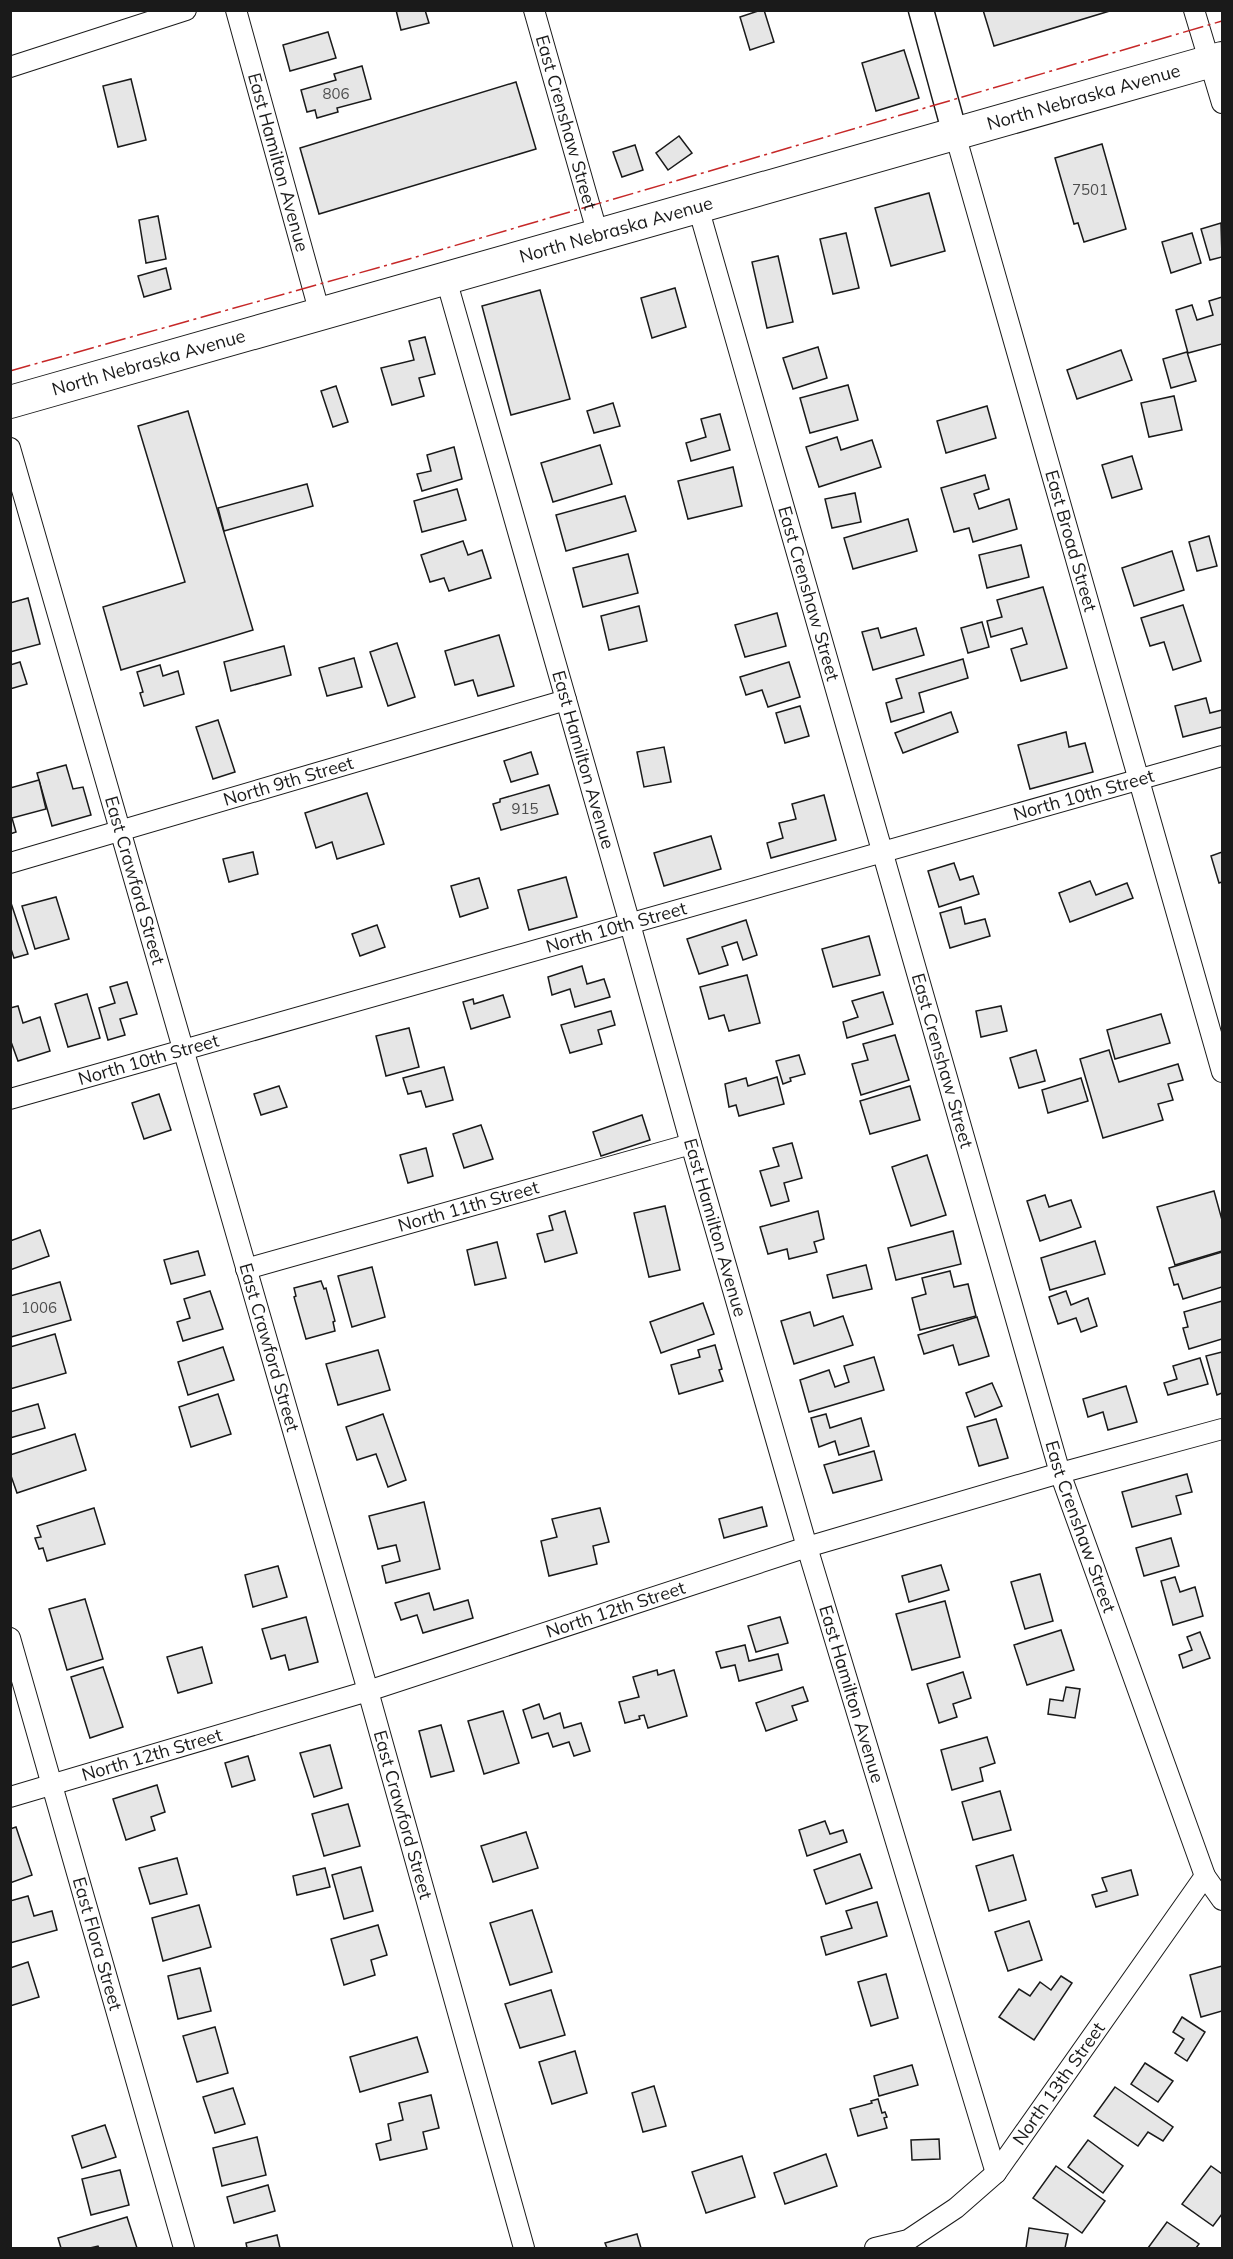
<svg xmlns="http://www.w3.org/2000/svg" width="1233" height="2259" font-family="Mulish,sans-serif">
<style>
.building{fill:#e6e6e6;stroke:#1a1a1a;stroke-width:1.5}
.lines{fill:none;stroke-linecap:round;stroke-linejoin:round}
.minor-casing{stroke:#1a1a1a;stroke-width:22}
.tertiary-casing{stroke:#1a1a1a;stroke-width:27}
.primary-casing{stroke:#1a1a1a;stroke-width:34}
.minor{stroke:#fff;stroke-width:20}
.tertiary{stroke:#fff;stroke-width:24}
.primary{stroke:#fff;stroke-width:32}
.power{stroke:#c62828;stroke-width:1.5;stroke-dasharray:21 4.5 3 4.5;stroke-linecap:butt}
.labels{text-anchor:middle;stroke-width:4.5;stroke-linejoin:round;paint-order:stroke}
.number-label{font-size:15px;fill:#4d4d4d}
.street-label{font-size:18px;fill:#1a1a1a;stroke:#fff}
</style>
<rect width="100%" height="100%" fill="#fff"/>
<g class="building">
<polygon points="396,10 425,10 429,23 401,30"/>
<polygon points="761,10 764,10 774,42 750,50 740,17"/>
<polygon points="983,10 1113,10 994,46"/>
<polygon points="328,32 336,58 290,71 283,45"/>
<polygon points="904,50 919,98 876,111 862,63"/>
<polygon points="362,66 371,99 337,108 338,112 317,118 315,110 307,112 301,90 336,80 334,74"/>
<polygon points="131,79 146,140 118,147 103,86"/>
<polygon points="516,82 536,149 319,214 300,148"/>
<polygon points="679,136 692,153 668,170 656,153"/>
<polygon points="1102,144 1126,229 1084,242 1078,223 1074,224 1055,158"/>
<polygon points="635,145 643,170 622,177 613,152"/>
<polygon points="929,193 945,251 891,266 875,208"/>
<polygon points="158,216 166,259 146,263 139,220"/>
<polygon points="1221,223 1222,257 1210,260 1201,229"/>
<polygon points="846,233 859,288 833,294 820,239"/>
<polygon points="1192,233 1201,263 1171,273 1162,242"/>
<polygon points="778,256 793,322 767,328 752,262"/>
<polygon points="166,268 171,289 144,297 138,276"/>
<polygon points="675,288 686,327 652,338 641,298"/>
<polygon points="540,290 570,399 511,415 482,306"/>
<polygon points="1222,297 1222,344 1188,353 1176,310 1192,305 1197,320 1213,315 1209,301"/>
<polygon points="425,337 435,374 419,378 424,396 392,405 381,368 414,360 409,341"/>
<polygon points="818,347 827,378 793,389 783,358"/>
<polygon points="1121,350 1132,380 1077,399 1067,370"/>
<polygon points="1187,352 1196,381 1171,388 1163,359"/>
<polygon points="848,385 858,420 810,433 800,398"/>
<polygon points="336,386 348,422 333,427 321,391"/>
<polygon points="1174,396 1182,430 1149,437 1141,403"/>
<polygon points="613,403 620,426 594,433 587,411"/>
<polygon points="987,406 996,438 946,453 937,421"/>
<polygon points="188,411 253,630 121,670 103,607 185,582 138,426"/>
<polygon points="720,414 730,450 691,461 686,443 706,437 701,419"/>
<polygon points="837,437 841,450 872,440 881,467 819,487 806,447"/>
<polygon points="600,445 612,484 553,502 541,463"/>
<polygon points="454,447 462,479 422,491 417,474 431,471 427,455"/>
<polygon points="1132,456 1142,489 1112,498 1102,465"/>
<polygon points="733,467 742,506 688,519 678,481"/>
<polygon points="985,475 989,489 974,494 979,509 1009,499 1017,529 973,542 969,528 954,532 941,488"/>
<polygon points="307,484 313,506 224,531 218,508"/>
<polygon points="457,489 466,520 422,532 414,501"/>
<polygon points="855,493 861,522 832,528 825,499"/>
<polygon points="625,496 636,531 566,551 556,515"/>
<polygon points="908,519 917,551 853,569 844,538"/>
<polygon points="1209,536 1217,566 1197,571 1189,542"/>
<polygon points="463,541 468,555 482,550 491,578 449,591 444,578 430,582 421,555"/>
<polygon points="1021,545 1029,577 987,588 979,555"/>
<polygon points="1172,551 1184,590 1134,606 1122,568"/>
<polygon points="628,554 638,593 583,607 573,568"/>
<polygon points="1043,587 1067,668 1021,681 1011,649 1027,644 1022,628 991,637 987,621 1002,617 997,600"/>
<polygon points="28,598 40,644 10,652 10,603"/>
<polygon points="1183,605 1201,661 1173,670 1164,642 1150,646 1141,618"/>
<polygon points="639,606 647,641 609,650 601,616"/>
<polygon points="777,613 786,646 745,657 735,625"/>
<polygon points="982,622 989,647 968,653 961,628"/>
<polygon points="878,628 881,638 916,628 924,655 873,670 862,632"/>
<polygon points="499,635 514,686 478,696 473,680 455,685 445,651"/>
<polygon points="397,643 415,697 388,706 370,652"/>
<polygon points="284,646 291,675 231,691 224,662"/>
<polygon points="354,658 362,687 327,696 319,668"/>
<polygon points="963,659 968,678 919,693 924,712 891,722 886,703 902,698 896,679"/>
<polygon points="20,662 27,684 10,689 10,665"/>
<polygon points="789,662 800,697 768,707 762,690 746,695 740,677"/>
<polygon points="160,665 163,676 178,671 184,694 144,706 140,693 143,692 137,672"/>
<polygon points="1206,698 1210,713 1222,710 1222,727 1183,737 1175,706"/>
<polygon points="800,706 809,736 785,743 776,713"/>
<polygon points="951,712 958,732 903,753 895,733"/>
<polygon points="218,720 235,772 213,779 196,727"/>
<polygon points="1066,732 1069,747 1085,743 1093,772 1030,789 1018,745"/>
<polygon points="664,747 671,782 644,787 637,752"/>
<polygon points="531,752 538,774 511,782 504,761"/>
<polygon points="66,765 73,789 83,787 91,815 52,826 37,773"/>
<polygon points="39,780 46,809 12,818 16,832 10,834 10,788"/>
<polygon points="549,785 558,814 501,830 493,804 500,802 500,799"/>
<polygon points="367,793 384,844 337,859 332,842 316,848 305,813"/>
<polygon points="824,795 836,840 771,858 767,843 783,838 779,823 796,819 792,804"/>
<polygon points="711,836 721,869 664,886 654,853"/>
<polygon points="253,852 258,874 229,882 223,859"/>
<polygon points="1222,852 1222,882 1219,883 1211,856"/>
<polygon points="954,863 960,880 973,876 979,894 939,907 928,871"/>
<polygon points="566,877 577,917 529,930 518,890"/>
<polygon points="479,878 488,908 460,917 451,886"/>
<polygon points="1090,881 1096,895 1127,883 1133,898 1070,922 1059,893"/>
<polygon points="56,897 69,939 35,949 22,906"/>
<polygon points="10,900 28,954 14,958 10,946"/>
<polygon points="961,907 965,924 985,919 990,936 950,948 940,913"/>
<polygon points="746,920 757,955 743,960 737,942 722,947 728,965 699,974 687,939"/>
<polygon points="377,925 385,947 360,956 352,934"/>
<polygon points="869,936 880,975 833,987 822,949"/>
<polygon points="582,966 587,984 604,979 610,997 575,1007 570,989 552,995 548,977"/>
<polygon points="747,975 760,1023 729,1031 724,1015 709,1019 700,987"/>
<polygon points="127,982 137,1014 120,1019 125,1035 108,1040 99,1008 115,1003 110,987"/>
<polygon points="883,992 893,1024 847,1038 843,1022 858,1017 852,1001"/>
<polygon points="87,994 100,1038 68,1047 55,1004"/>
<polygon points="503,995 510,1017 471,1029 463,1002 473,999 474,1004"/>
<polygon points="18,1006 23,1023 40,1017 50,1051 18,1061 10,1039 10,1008"/>
<polygon points="1001,1006 1007,1031 981,1037 976,1011"/>
<polygon points="611,1011 615,1025 598,1030 602,1044 570,1053 561,1025"/>
<polygon points="1161,1014 1170,1043 1115,1059 1107,1030"/>
<polygon points="409,1028 419,1067 386,1076 376,1036"/>
<polygon points="895,1035 909,1080 861,1095 852,1064 868,1060 863,1044"/>
<polygon points="1036,1050 1045,1081 1019,1088 1010,1058"/>
<polygon points="1109,1050 1119,1082 1178,1064 1183,1080 1168,1084 1173,1100 1158,1104 1163,1120 1103,1138 1080,1059"/>
<polygon points="799,1055 805,1074 790,1078 791,1081 783,1084 776,1061"/>
<polygon points="444,1067 453,1100 426,1107 421,1091 408,1094 403,1078"/>
<polygon points="777,1077 784,1104 739,1116 736,1105 729,1107 725,1084 746,1078 748,1086"/>
<polygon points="1081,1078 1088,1101 1048,1113 1042,1090"/>
<polygon points="279,1086 287,1107 261,1115 254,1094"/>
<polygon points="910,1086 920,1120 870,1134 860,1101"/>
<polygon points="159,1094 171,1130 144,1139 132,1103"/>
<polygon points="642,1115 650,1140 601,1156 593,1132"/>
<polygon points="481,1125 493,1159 464,1168 453,1134"/>
<polygon points="792,1143 802,1178 784,1183 789,1201 771,1206 760,1171 779,1166 773,1148"/>
<polygon points="426,1148 433,1176 408,1183 400,1155"/>
<polygon points="927,1155 946,1215 911,1226 892,1167"/>
<polygon points="1214,1191 1222,1220 1222,1251 1175,1265 1157,1207"/>
<polygon points="1045,1195 1049,1207 1071,1200 1081,1227 1040,1241 1027,1201"/>
<polygon points="665,1206 680,1270 649,1277 634,1213"/>
<polygon points="565,1211 577,1253 545,1262 537,1234 553,1230 549,1216"/>
<polygon points="818,1211 824,1239 814,1242 817,1252 789,1259 787,1249 768,1254 760,1227"/>
<polygon points="40,1230 49,1256 10,1270 10,1241"/>
<polygon points="953,1231 961,1264 896,1280 888,1248"/>
<polygon points="1095,1241 1105,1274 1050,1290 1041,1258"/>
<polygon points="497,1242 506,1278 475,1285 467,1250"/>
<polygon points="198,1251 205,1275 171,1284 164,1260"/>
<polygon points="1222,1252 1222,1287 1183,1299 1178,1284 1174,1285 1169,1268"/>
<polygon points="866,1265 872,1289 833,1298 827,1275"/>
<polygon points="372,1267 385,1317 352,1327 338,1276"/>
<polygon points="950,1271 954,1287 968,1284 976,1316 920,1330 912,1298 926,1294 922,1278"/>
<polygon points="321,1281 324,1289 326,1288 335,1321 333,1322 335,1331 306,1339 294,1297 296,1296 294,1288"/>
<polygon points="60,1282 71,1320 11,1337 10,1296"/>
<polygon points="210,1291 223,1329 183,1341 177,1322 190,1318 184,1299"/>
<polygon points="1066,1291 1071,1305 1088,1298 1097,1326 1081,1332 1076,1318 1058,1324 1049,1297"/>
<polygon points="1222,1301 1222,1339 1189,1349 1183,1328 1188,1327 1184,1312"/>
<polygon points="703,1303 714,1334 661,1353 650,1322"/>
<polygon points="810,1312 814,1326 843,1316 853,1345 794,1364 781,1321"/>
<polygon points="977,1317 989,1356 959,1365 953,1345 924,1354 918,1335"/>
<polygon points="55,1334 66,1373 10,1389 10,1347"/>
<polygon points="715,1345 722,1369 719,1370 723,1381 679,1394 671,1365 700,1357 698,1350"/>
<polygon points="223,1347 234,1380 188,1395 178,1362"/>
<polygon points="378,1350 390,1390 338,1405 326,1364"/>
<polygon points="1222,1352 1222,1393 1217,1395 1206,1356"/>
<polygon points="874,1357 884,1390 809,1412 800,1380 829,1370 835,1387 849,1382 844,1366"/>
<polygon points="1200,1358 1208,1384 1168,1395 1164,1383 1177,1379 1173,1366"/>
<polygon points="992,1383 1002,1406 975,1417 966,1393"/>
<polygon points="1126,1386 1137,1422 1108,1430 1103,1412 1088,1417 1083,1399"/>
<polygon points="218,1394 231,1434 191,1447 179,1407"/>
<polygon points="38,1404 45,1428 10,1438 10,1412"/>
<polygon points="383,1414 406,1480 388,1487 376,1454 357,1460 346,1427"/>
<polygon points="826,1414 830,1428 861,1418 869,1446 839,1455 835,1441 819,1447 811,1418"/>
<polygon points="996,1419 1008,1458 979,1466 967,1427"/>
<polygon points="75,1434 86,1470 17,1493 10,1473 10,1455"/>
<polygon points="874,1451 882,1480 833,1493 824,1465"/>
<polygon points="1187,1474 1192,1492 1176,1496 1181,1514 1132,1527 1122,1492"/>
<polygon points="424,1502 440,1569 386,1583 382,1566 400,1561 396,1545 378,1549 369,1516"/>
<polygon points="762,1507 767,1526 724,1538 719,1519"/>
<polygon points="94,1508 105,1544 47,1561 43,1548 39,1549 35,1538 41,1537 37,1526"/>
<polygon points="600,1508 609,1542 593,1546 597,1564 549,1576 541,1541 557,1537 552,1519"/>
<polygon points="1171,1538 1179,1566 1144,1576 1136,1548"/>
<polygon points="941,1565 949,1590 909,1602 902,1576"/>
<polygon points="278,1566 287,1597 253,1607 245,1575"/>
<polygon points="1040,1574 1053,1621 1025,1629 1011,1582"/>
<polygon points="1175,1577 1180,1592 1195,1587 1203,1616 1173,1625 1161,1581"/>
<polygon points="429,1593 434,1610 468,1600 473,1618 423,1633 417,1615 401,1620 395,1603"/>
<polygon points="85,1599 103,1659 67,1670 49,1609"/>
<polygon points="945,1601 960,1657 912,1670 896,1614"/>
<polygon points="306,1617 318,1662 289,1670 285,1655 271,1659 262,1629"/>
<polygon points="780,1617 788,1643 756,1652 748,1626"/>
<polygon points="1061,1630 1074,1670 1027,1685 1014,1645"/>
<polygon points="1200,1632 1210,1658 1183,1668 1179,1655 1192,1650 1187,1637"/>
<polygon points="745,1645 749,1661 778,1654 782,1670 739,1681 735,1665 721,1668 716,1652"/>
<polygon points="202,1647 212,1683 178,1693 167,1657"/>
<polygon points="103,1667 123,1727 90,1738 71,1677"/>
<polygon points="657,1670 658,1675 674,1670 687,1716 648,1728 644,1715 639,1716 640,1719 625,1723 619,1702 639,1697 633,1677"/>
<polygon points="963,1672 971,1698 953,1704 957,1717 939,1723 927,1684"/>
<polygon points="803,1687 808,1701 792,1706 797,1720 766,1731 756,1703"/>
<polygon points="1066,1687 1080,1689 1075,1718 1048,1714 1050,1699 1063,1701"/>
<polygon points="539,1704 544,1719 560,1713 564,1728 581,1723 590,1751 574,1756 569,1742 553,1747 548,1733 532,1738 523,1710"/>
<polygon points="503,1711 519,1763 484,1774 468,1721"/>
<polygon points="441,1725 454,1771 431,1777 419,1731"/>
<polygon points="987,1737 995,1763 980,1768 983,1781 952,1790 941,1750"/>
<polygon points="330,1745 342,1788 314,1797 300,1753"/>
<polygon points="248,1756 255,1780 232,1787 225,1763"/>
<polygon points="157,1785 165,1812 151,1817 155,1830 126,1840 113,1799"/>
<polygon points="1000,1791 1011,1830 973,1840 962,1802"/>
<polygon points="348,1804 360,1846 324,1856 312,1814"/>
<polygon points="825,1821 830,1834 843,1830 847,1842 807,1856 799,1830"/>
<polygon points="16,1827 32,1875 10,1883 10,1829"/>
<polygon points="526,1832 538,1868 493,1882 481,1846"/>
<polygon points="860,1854 872,1888 826,1904 814,1870"/>
<polygon points="1013,1855 1026,1900 989,1911 976,1866"/>
<polygon points="177,1858 187,1894 150,1904 139,1868"/>
<polygon points="361,1867 373,1911 344,1919 332,1875"/>
<polygon points="325,1868 330,1887 297,1895 293,1876"/>
<polygon points="1131,1870 1138,1895 1096,1907 1092,1895 1107,1891 1102,1878"/>
<polygon points="28,1896 34,1916 52,1911 57,1930 10,1943 10,1901"/>
<polygon points="877,1902 887,1936 826,1955 821,1937 852,1928 846,1911"/>
<polygon points="199,1905 211,1947 163,1961 152,1918"/>
<polygon points="532,1910 552,1972 510,1985 490,1923"/>
<polygon points="1029,1921 1042,1960 1008,1971 995,1932"/>
<polygon points="378,1925 387,1955 371,1960 375,1975 344,1985 331,1939"/>
<polygon points="28,1962 39,1997 10,2006 10,1968"/>
<polygon points="1222,1966 1222,2011 1201,2017 1190,1975"/>
<polygon points="200,1968 211,2011 178,2019 168,1976"/>
<polygon points="886,1974 898,2018 871,2026 858,1982"/>
<polygon points="1061,1976 1072,1983 1034,2040 999,2017 1019,1989 1030,1996 1040,1982 1051,1990"/>
<polygon points="551,1990 565,2035 520,2048 505,2004"/>
<polygon points="1182,2017 1205,2032 1187,2061 1175,2053 1184,2039 1173,2032"/>
<polygon points="215,2027 228,2073 197,2082 183,2036"/>
<polygon points="417,2037 428,2072 360,2092 350,2057"/>
<polygon points="575,2051 587,2093 552,2104 539,2062"/>
<polygon points="1145,2063 1173,2081 1158,2102 1131,2084"/>
<polygon points="912,2065 918,2085 879,2096 874,2076"/>
<polygon points="654,2086 666,2126 643,2132 632,2093"/>
<polygon points="1115,2087 1173,2127 1163,2141 1148,2132 1138,2146 1094,2116"/>
<polygon points="233,2088 245,2124 215,2133 203,2097"/>
<polygon points="431,2095 439,2128 423,2132 427,2149 380,2160 376,2144 391,2140 388,2124 403,2120 399,2103"/>
<polygon points="878,2099 882,2113 885,2112 887,2117 884,2118 887,2128 858,2136 850,2109 872,2103 871,2101"/>
<polygon points="105,2125 116,2157 82,2168 72,2136"/>
<polygon points="257,2137 266,2175 222,2186 213,2148"/>
<polygon points="939,2139 940,2159 912,2160 911,2140"/>
<polygon points="1088,2140 1123,2166 1103,2193 1068,2167"/>
<polygon points="826,2154 837,2186 785,2204 774,2173"/>
<polygon points="742,2156 755,2197 706,2213 692,2172"/>
<polygon points="1056,2166 1105,2201 1082,2233 1033,2198"/>
<polygon points="1211,2166 1222,2174 1222,2214 1213,2226 1182,2204"/>
<polygon points="120,2170 129,2205 91,2215 82,2179"/>
<polygon points="268,2185 275,2211 234,2223 227,2197"/>
<polygon points="127,2217 137,2248 99,2248 98,2246 90,2248 61,2248 58,2238"/>
<polygon points="1167,2222 1199,2244 1196,2248 1148,2248"/>
<polygon points="1029,2228 1068,2234 1065,2248 1026,2248"/>
<polygon points="637,2234 641,2248 607,2248 605,2243"/>
<polygon points="277,2235 280,2248 247,2248 246,2243"/>
</g>
<g class="lines">
<g class="minor-casing">
<g id="minor">
<path id="s1" d="M236,10L320,314"/>
<path id="s2" d="M534,10L598,235"/>
<polyline points="1194,10 1222,103"/>
<polyline points="10,67 186,10"/>
<path id="s3" d="M955,134L1222,1072"/>
<path id="s4" d="M698,207L1060,1473L1205,1876L1222,1900"/>
<path id="s5" d="M446,279L630,924L691,1144L807,1547L996,2173"/>
<path id="s6" d="M10,448L368,1691L524,2248"/>
<path id="s7" d="M10,863L566,700"/>
<path id="s8" d="M10,1099L1222,756"/>
<path id="s9" d="M246,1269L691,1144"/>
<path id="s10" d="M10,1638L184,2248"/>
<path id="s11" d="M10,1797L368,1691L807,1547L1060,1473L1222,1429"/>
<path id="s12" d="M875,2248L908,2240L956,2208L996,2173L1205,1876"/>
</g>
</g>
<g class="tertiary-casing">
<polyline id="tertiary" points="921,10 955,134"/>
</g>
<g class="primary-casing">
<g id="primary">
<path id="s13" d="M10,402L1222,58"/>
</g>
</g>
<use href="#minor" class="minor"/>
<use href="#tertiary" class="tertiary"/>
<use href="#primary" class="primary"/>
<polyline class="power" points="10,371 409,259 1222,21"/>
</g>
<g class="labels">
<g class="number-label">
<text x="336" y="99">806</text>
<text x="1090" y="195">7501</text>
<text x="525" y="814">915</text>
<text x="39" y="1313">1006</text>
</g>
<g class="street-label">
<text dy="6" stroke="none"><textPath href="#s13" startOffset="1116">North Nebraska Avenue</textPath></text>
<text dy="6" stroke="none"><textPath href="#s2" startOffset="117">East Crenshaw Street</textPath></text>
<text dy="6" stroke="none"><textPath href="#s1" startOffset="158">East Hamilton Avenue</textPath></text>
<text dy="6" stroke="none"><textPath href="#s13" startOffset="630">North Nebraska Avenue</textPath></text>
<text dy="6" stroke="none"><textPath href="#s13" startOffset="144">North Nebraska Avenue</textPath></text>
<text dy="6" stroke="none"><textPath href="#s3" startOffset="423">East Broad Street</textPath></text>
<text dy="6" stroke="none"><textPath href="#s4" startOffset="402">East Crenshaw Street</textPath></text>
<text dy="6" stroke="none"><textPath href="#s5" startOffset="500">East Hamilton Avenue</textPath></text>
<text dy="6" stroke="none"><textPath href="#s7" startOffset="290">North 9th Street</textPath></text>
<text dy="6" stroke="none"><textPath href="#s8" startOffset="1116">North 10th Street</textPath></text>
<text dy="6" stroke="none"><textPath href="#s6" startOffset="450">East Crawford Street</textPath></text>
<text dy="6" stroke="none"><textPath href="#s8" startOffset="630">North 10th Street</textPath></text>
<text dy="6" stroke="none"><textPath href="#s8" startOffset="144">North 10th Street</textPath></text>
<text dy="6" stroke="none"><textPath href="#s4" startOffset="888">East Crenshaw Street</textPath></text>
<text dy="6" stroke="none"><textPath href="#s9" startOffset="231">North 11th Street</textPath></text>
<text dy="6" stroke="none"><textPath href="#s5" startOffset="986">East Hamilton Avenue</textPath></text>
<text dy="6" stroke="none"><textPath href="#s6" startOffset="936">East Crawford Street</textPath></text>
<text dy="6" stroke="none"><textPath href="#s4" startOffset="1374">East Crenshaw Street</textPath></text>
<text dy="6" stroke="none"><textPath href="#s11" startOffset="634">North 12th Street</textPath></text>
<text dy="6" stroke="none"><textPath href="#s5" startOffset="1472">East Hamilton Avenue</textPath></text>
<text dy="6" stroke="none"><textPath href="#s11" startOffset="148">North 12th Street</textPath></text>
<text dy="6" stroke="none"><textPath href="#s6" startOffset="1422">East Crawford Street</textPath></text>
<text dy="6" stroke="none"><textPath href="#s10" startOffset="318">East Flora Street</textPath></text>
<text dy="6" stroke="none"><textPath href="#s12" startOffset="254">North 13th Street</textPath></text>
</g>
</g>
<rect width="1233" height="2259" fill="none" stroke="#1a1a1a" stroke-width="24"/>
</svg>
